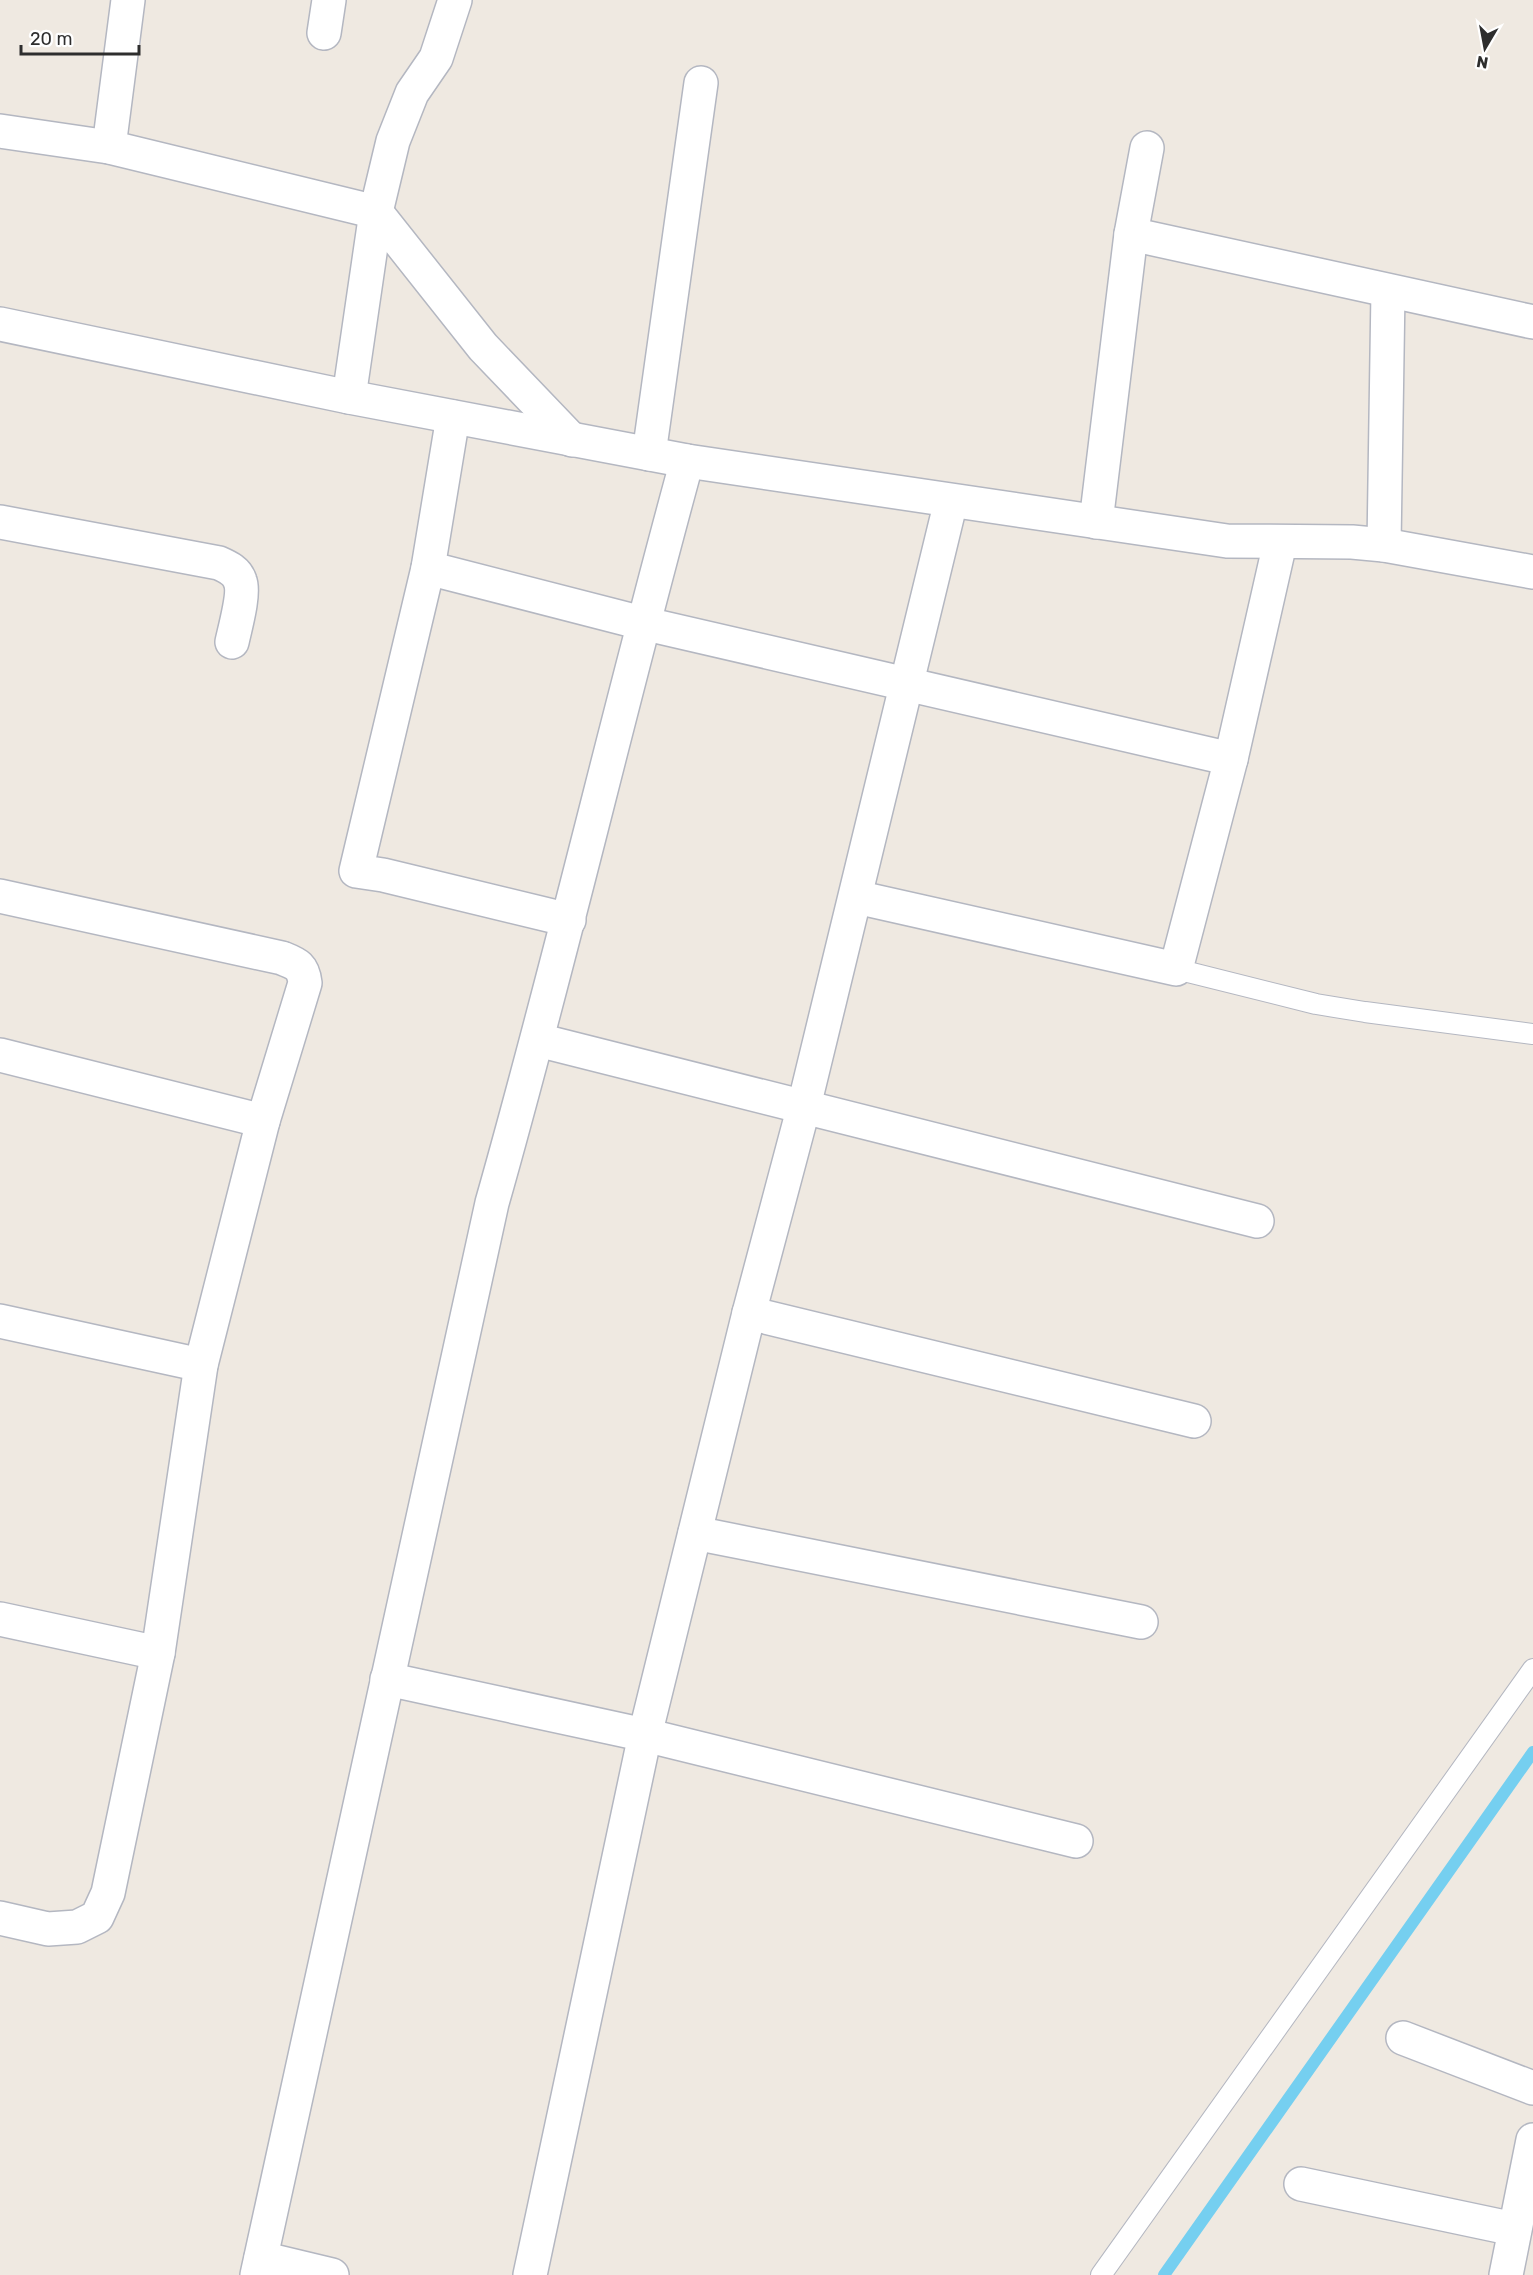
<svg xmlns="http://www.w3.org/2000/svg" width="1533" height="2275" font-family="Rubik,sans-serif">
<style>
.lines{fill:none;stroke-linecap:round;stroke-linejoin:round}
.stream{stroke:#75cff0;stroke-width:12}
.lane-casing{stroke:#b4b7c1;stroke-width:22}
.street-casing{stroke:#b4b7c1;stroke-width:36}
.lane{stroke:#fff;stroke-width:20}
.street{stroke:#fff;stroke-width:33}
</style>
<rect width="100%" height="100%" fill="#efe9e1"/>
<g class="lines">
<polyline class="stream" points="1164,2275 1533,1752"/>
<g class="lane-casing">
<g id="lane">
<polyline points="1176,969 1316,1004 1365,1012 1533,1034"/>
<polyline points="1101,2275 1533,1669"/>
</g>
</g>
<g class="street-casing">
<g id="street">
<polyline points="324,33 329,0"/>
<polyline points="0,131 109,147 376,212 483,347 572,440"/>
<polyline points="109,147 128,0"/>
<polyline points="1131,234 1533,322"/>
<polyline points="0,324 349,397 687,461 1227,541 1352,542 1384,545 1533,572"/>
<polyline points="349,397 376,212 393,141 412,93 436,58 455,0"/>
<polyline points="453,417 428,568 356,871 383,875 569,920"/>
<polyline points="649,454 701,83"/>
<path d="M0,522L219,563C228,567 237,571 240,581C245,593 235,628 232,642"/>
<polyline points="1096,522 1131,234 1147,148"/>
<polyline points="1384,545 1388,291"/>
<polyline points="428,568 642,623 1231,759"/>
<path d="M0,896L282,958C297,964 303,966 305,983L263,1121L201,1365L158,1653L108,1893L97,1917L77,1927L48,1929L0,1918"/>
<polyline points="856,897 1176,969 1231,759 1280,543"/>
<polyline points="538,1040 1257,1221"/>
<polyline points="0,1055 263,1121"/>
<polyline points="749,1313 1194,1421"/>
<polyline points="0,1321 201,1365"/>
<polyline points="695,1533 1141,1622"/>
<polyline points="0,1619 158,1653"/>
<polyline points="387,1679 645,1735 1076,1841"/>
<polyline points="1403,2038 1533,2088"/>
<polyline points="1301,2184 1514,2229"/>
<polyline points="261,2258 332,2275"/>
<path d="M257,2275L492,1203C562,957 619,708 687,461"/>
<polyline points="530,2275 645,1735 749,1313 804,1106 951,501"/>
<polyline points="1506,2275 1533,2140"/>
</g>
</g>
<use href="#lane" class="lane"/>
<use href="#street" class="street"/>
</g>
<g transform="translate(1485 48) rotate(190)" stroke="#ffffff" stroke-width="4.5" paint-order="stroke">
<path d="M0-4.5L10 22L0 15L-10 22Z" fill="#2e2e2e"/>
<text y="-9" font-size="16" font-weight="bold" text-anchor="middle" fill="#2e2e2e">N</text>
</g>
<path d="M21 45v9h118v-9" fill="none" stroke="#2e2e2e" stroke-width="3"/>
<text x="30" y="45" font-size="18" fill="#2e2e2e" stroke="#ffffff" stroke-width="4.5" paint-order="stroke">20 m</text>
</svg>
